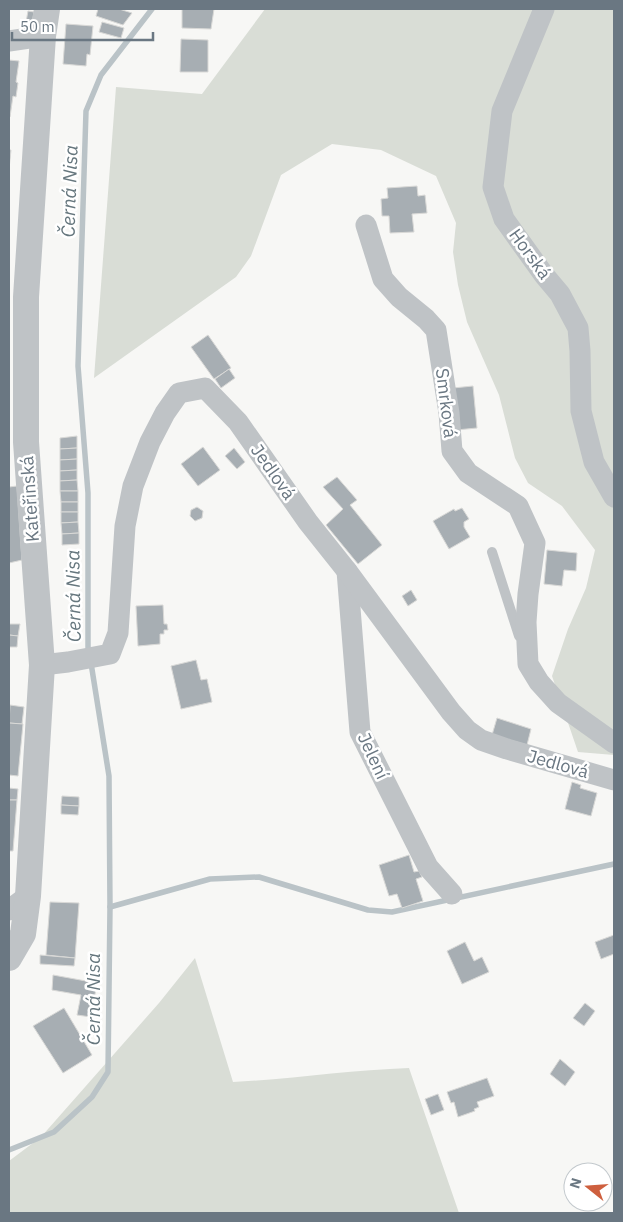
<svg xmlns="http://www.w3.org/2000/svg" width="623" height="1222" font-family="'IBM Plex Sans',sans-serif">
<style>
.green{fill:#d9ddd6}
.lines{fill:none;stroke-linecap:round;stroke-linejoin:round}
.stream{stroke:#bac3c7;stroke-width:5.5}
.building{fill:#a7aeb3;stroke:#d9d9d7}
.service{stroke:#bfc3c6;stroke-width:10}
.minor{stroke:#bfc3c6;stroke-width:21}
.tertiary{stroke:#bfc3c6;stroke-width:26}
.labels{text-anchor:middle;stroke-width:5;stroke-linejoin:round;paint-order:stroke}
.street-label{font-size:18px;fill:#6a7782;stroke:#fff}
.water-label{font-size:19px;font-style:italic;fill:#66777e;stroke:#fff}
</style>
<rect width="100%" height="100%" fill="#f7f7f5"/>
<g class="green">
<polygon points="265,9 614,9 614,755 578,752 552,676 568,629 586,588 595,550 562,506 528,483 515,458 499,395 467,322 458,285 453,252 456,223 436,176 381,150 332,144 281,175 251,256 236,277 94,378 116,87 202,94"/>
<path d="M195,958L233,1082C292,1079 350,1070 409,1068L459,1213H9V1161L41,1137L159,1003Z"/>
</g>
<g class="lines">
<g class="stream">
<polyline points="89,654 88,647 88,493 78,366 86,111 101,75 152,9"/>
<polyline points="110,907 210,879 259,877 368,910 392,912 614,864"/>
<polyline points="9,1150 54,1132 92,1097 108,1072 110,907 109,776 91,663"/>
</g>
</g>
<g class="building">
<polygon points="98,9 119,9 132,13 123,25 96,16"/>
<polygon points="182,9 214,9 211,29 182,28"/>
<polygon points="28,11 34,12 32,23 26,22"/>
<polygon points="102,22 124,28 121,38 99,32"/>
<polygon points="66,24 93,26 90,55 87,54 86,66 63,64"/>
<polygon points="181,39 208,40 208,72 180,72"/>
<polygon points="9,60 19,61 16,82 18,83 16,97 13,96 10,117 9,117"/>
<polygon points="9,150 11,150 9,169"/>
<polygon points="417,186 418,196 425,195 427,213 412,214 414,232 390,233 389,216 382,216 381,199 388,198 387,188"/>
<polygon points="208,335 231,368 214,379 191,347"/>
<polygon points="229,369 235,378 221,388 215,379"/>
<polygon points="473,386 477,428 456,430 453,388"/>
<polygon points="77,436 77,448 60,449 60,438"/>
<polygon points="203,447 220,470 198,486 181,464"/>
<polygon points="77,448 77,459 60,460 60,449"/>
<polygon points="234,448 245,462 237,469 225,456"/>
<polygon points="77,459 77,470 60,471 60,460"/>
<polygon points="77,470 77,480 60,481 60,471"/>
<polygon points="337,477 357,500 350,505 382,545 358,564 326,525 343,509 323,487"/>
<polygon points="77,480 78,491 60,491 60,481"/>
<polygon points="17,486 22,560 9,563 9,487"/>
<polygon points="60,491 78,491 78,502 61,502"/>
<rect x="61" y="502" width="17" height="10"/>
<polygon points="197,507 203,511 202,518 195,521 190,516 191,510"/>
<polygon points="462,508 469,519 464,522 464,527 470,537 449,549 433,521 454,509 455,511"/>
<polygon points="61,512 78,512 78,522 61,523"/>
<polygon points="78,522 79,533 62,534 61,523"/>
<polygon points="79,533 79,544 62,545 62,534"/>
<polygon points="547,550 577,553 576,571 564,570 562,586 544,584"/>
<polygon points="411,590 417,600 408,606 402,596"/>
<polygon points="163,605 164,624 167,624 168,630 164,630 164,634 160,634 160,644 138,646 136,606"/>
<polygon points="9,624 20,624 18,636 9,635"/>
<polygon points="9,635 18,636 17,647 9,647"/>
<polygon points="196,660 201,680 207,679 212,702 181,709 171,666"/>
<polygon points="10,705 24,707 22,724 9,723"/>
<polygon points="497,718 531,729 527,745 492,735"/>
<polygon points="9,723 23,724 18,776 9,775"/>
<polygon points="572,782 581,785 580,788 597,793 591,816 565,809"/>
<polygon points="9,788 18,789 17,800 9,800"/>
<polygon points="62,796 79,797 79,806 61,805"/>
<polygon points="9,800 17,800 13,851 9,851"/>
<polygon points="61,805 79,806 78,815 61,814"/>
<polygon points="409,855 414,872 419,871 422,877 416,879 423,901 402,908 397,894 389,896 379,865"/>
<polygon points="50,902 79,903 75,958 46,955"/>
<polygon points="614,935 614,954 601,959 595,942"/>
<polygon points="465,942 474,961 482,957 489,972 462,984 447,951"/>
<polygon points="40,955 75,958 74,966 40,964"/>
<polygon points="53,975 97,983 91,1017 77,1015 81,995 52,990"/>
<polygon points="585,1003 595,1011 584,1026 573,1018"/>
<polygon points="64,1008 92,1055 63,1073 33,1026"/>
<polygon points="560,1059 575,1072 565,1086 550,1074"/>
<polygon points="487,1078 494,1096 477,1102 479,1107 474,1109 475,1111 458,1117 454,1102 451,1103 447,1092"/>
<polygon points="438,1094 444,1110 431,1115 425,1099"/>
</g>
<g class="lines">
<polyline class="service" points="492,552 519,636"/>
<g class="minor">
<polyline points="544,9 502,111 493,187 504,219 544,275 560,294 578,328 580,351 581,411 594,462 614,497"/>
<polyline points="9,41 43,36"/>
<polyline points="366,225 383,279 399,297 426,319 436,330 449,413 452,451 468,473 518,506 535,543 528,594 526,622 528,664 539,682 558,703 614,743"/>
<polyline points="347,571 360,732 428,867 452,894"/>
<polyline points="42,665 68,662 110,654 118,633 125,526 133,486 150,442 165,413 179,393 205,388 238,422 308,522 347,571 451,712 467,730 481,740 507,749 614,780"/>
<polyline points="9,910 28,896"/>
</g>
<polyline class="tertiary" points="9,958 23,934 28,896 42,665 26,442 26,297 43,36 47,9"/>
</g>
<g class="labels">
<g class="street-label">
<text transform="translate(530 254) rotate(54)" y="6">Horská</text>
<text transform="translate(446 403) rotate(83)" y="6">Smrková</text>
<text transform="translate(273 472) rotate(55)" y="6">Jedlová</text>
<text transform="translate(30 499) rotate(-94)" y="6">Kateřinská</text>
<text transform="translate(373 756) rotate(65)" y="6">Jelení</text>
<text transform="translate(558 764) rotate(16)" y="6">Jedlová</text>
</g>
<g class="water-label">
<text transform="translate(69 191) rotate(-88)" y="7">Černá Nisa</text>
<text transform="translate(73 596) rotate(-91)" y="7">Černá Nisa</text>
<text transform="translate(93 999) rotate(-90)" y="7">Černá Nisa</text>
</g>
</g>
<rect width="623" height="1222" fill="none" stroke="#6a7782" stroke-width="20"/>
<g transform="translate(588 1187) rotate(287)"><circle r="24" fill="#ffffff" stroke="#c3c9cd"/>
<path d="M0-4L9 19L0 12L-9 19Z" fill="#ce5f3e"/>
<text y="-8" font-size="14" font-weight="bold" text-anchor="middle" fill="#6a7782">N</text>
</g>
<path d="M12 32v8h141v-8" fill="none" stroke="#6a7782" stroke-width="2.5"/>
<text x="20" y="32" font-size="15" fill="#6a7782" stroke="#ffffff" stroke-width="4" paint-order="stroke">50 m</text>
</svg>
